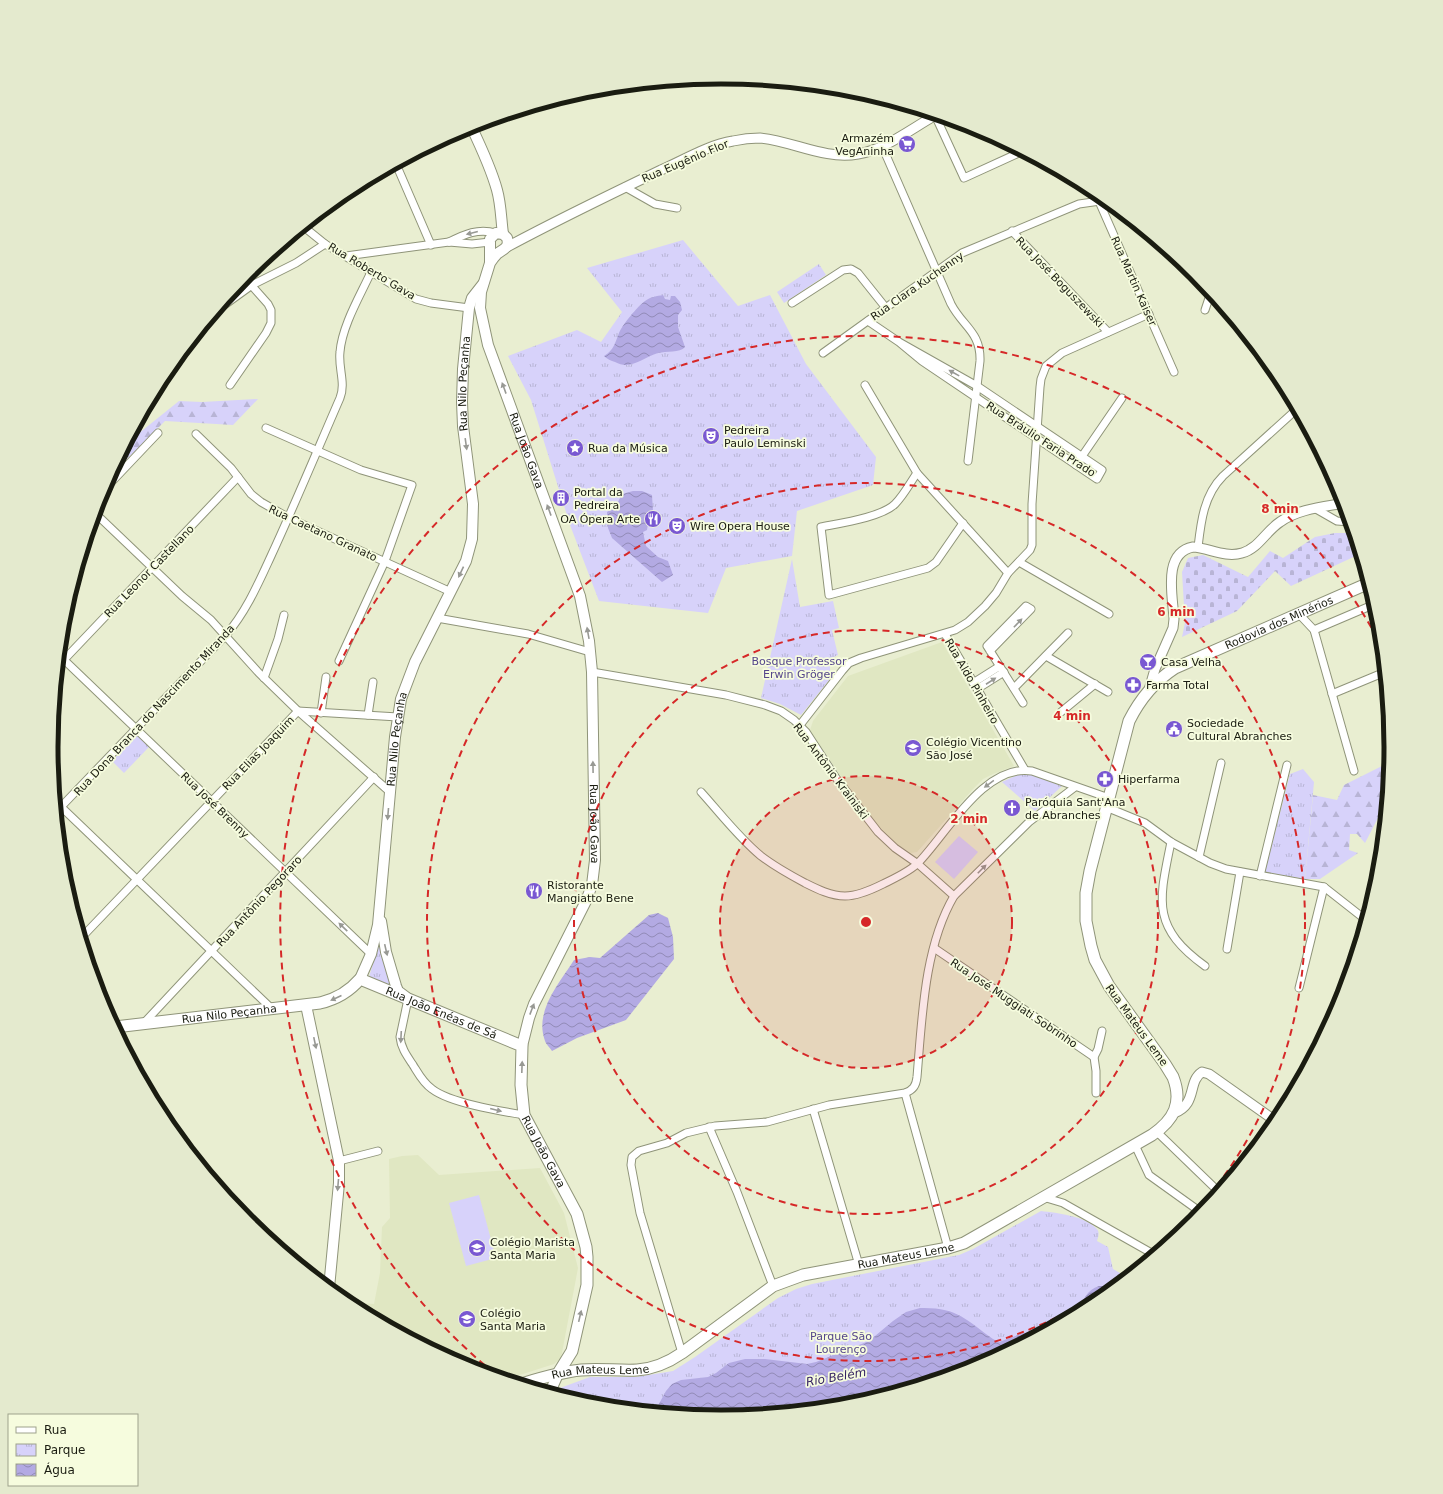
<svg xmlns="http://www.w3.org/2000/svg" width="1443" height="1494" font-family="'DejaVu Sans',sans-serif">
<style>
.built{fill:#e0e7c2}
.forest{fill:url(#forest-firs)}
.cemetery{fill:url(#cemetery-stones)}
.park{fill:url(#park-tufts)}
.pitch{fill:#d7d2fa}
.water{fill:url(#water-waves)}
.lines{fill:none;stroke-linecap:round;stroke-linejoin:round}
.minor-casing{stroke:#8f9479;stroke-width:9}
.tertiary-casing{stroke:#8f9479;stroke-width:11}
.secondary-casing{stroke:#8f9479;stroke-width:12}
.primary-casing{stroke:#8f9479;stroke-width:13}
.minor{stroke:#fff;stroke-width:7}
.tertiary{stroke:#fff;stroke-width:9}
.secondary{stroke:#fff;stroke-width:10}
.primary{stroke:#fff;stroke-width:11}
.oneway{fill:#989994}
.ring{fill:none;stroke:#d62828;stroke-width:2;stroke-dasharray:7 5}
.labels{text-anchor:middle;stroke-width:3.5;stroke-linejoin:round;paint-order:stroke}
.poi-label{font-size:11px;fill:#1a1c11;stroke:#f6fcde;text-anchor:start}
.street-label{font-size:11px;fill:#1a1c11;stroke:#f6fcde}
.park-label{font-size:11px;fill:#55468b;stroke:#f6fcde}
.water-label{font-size:12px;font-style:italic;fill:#311e60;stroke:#f6fcde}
.rim{fill:none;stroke:#1a1c11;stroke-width:5}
.centre{fill:#d62828;stroke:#f6fcde;stroke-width:2}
.ring-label{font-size:12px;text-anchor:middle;font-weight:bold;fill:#d62828;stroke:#f6fcde;stroke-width:3.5;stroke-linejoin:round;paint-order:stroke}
</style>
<defs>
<pattern id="forest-firs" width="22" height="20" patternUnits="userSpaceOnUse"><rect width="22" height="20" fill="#d7d2fa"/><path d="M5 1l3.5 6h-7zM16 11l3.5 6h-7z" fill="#b8b4d5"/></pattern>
<pattern id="cemetery-stones" width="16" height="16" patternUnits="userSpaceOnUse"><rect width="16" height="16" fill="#d7d2fa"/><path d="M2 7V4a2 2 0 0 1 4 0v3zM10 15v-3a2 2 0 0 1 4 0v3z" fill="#b8b4d5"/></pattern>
<pattern id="park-tufts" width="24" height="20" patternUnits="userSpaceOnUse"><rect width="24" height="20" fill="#d7d2fa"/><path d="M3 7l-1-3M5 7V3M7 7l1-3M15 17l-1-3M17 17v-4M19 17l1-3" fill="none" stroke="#b8b4d5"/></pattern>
<pattern id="water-waves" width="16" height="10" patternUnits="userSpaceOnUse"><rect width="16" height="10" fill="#b3aae3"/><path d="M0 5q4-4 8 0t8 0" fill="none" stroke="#918ab7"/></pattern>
</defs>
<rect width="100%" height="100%" fill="#e9eed1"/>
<g class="built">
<polygon points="942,642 1014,766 993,774 983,779 973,789 917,852 911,853 897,844 877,824 848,787 810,730 813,721 848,676"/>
<polygon points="418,1155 439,1175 540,1168 564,1213 578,1268 561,1358 554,1364 507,1379 465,1366 345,1302 374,1304 380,1273 382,1227 390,1218 389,1159 402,1156"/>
</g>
<g class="forest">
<polygon points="258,399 233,425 165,421 109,477 128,442 179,401 202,402"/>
<polygon points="1390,762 1386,812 1380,814 1365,843 1357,834 1350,834 1349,850 1358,853 1320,879 1305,879 1313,795 1337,800 1344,785"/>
</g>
<polygon class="cemetery" points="1335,533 1354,533 1360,554 1291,586 1275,571 1237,611 1182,637 1185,623 1182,572 1188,558 1203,555 1248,577 1270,551 1283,558 1315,537"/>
<g class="park">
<polygon points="683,240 738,306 770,295 806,364 876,457 873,485 797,511 792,556 726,568 708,613 599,601 570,525 531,400 508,356 577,330 601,342 622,312 587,268"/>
<polygon points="819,264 826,275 784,303 777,292"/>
<polygon points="792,559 800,607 833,601 839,628 832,630 838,655 830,659 830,679 801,715 780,704 761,698"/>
<polygon points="137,735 149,747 124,773 112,761"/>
<polygon points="1303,769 1314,782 1305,879 1265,872 1290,774"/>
<polygon points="1024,772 1062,786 1035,811 1002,782"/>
<polygon points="379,944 391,988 369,977"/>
<path d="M1041,1211C1058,1213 1085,1216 1097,1229C1100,1233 1098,1237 1097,1241L1108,1247L1113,1269L1127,1277L1094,1305L978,1367L852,1405L721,1417L590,1405L557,1395L560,1388L590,1377H636L673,1371L695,1357L778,1298L796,1289L812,1284L959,1255L973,1249Z"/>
</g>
<g class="pitch">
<polygon points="959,836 978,852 954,879 935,862"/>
<polygon points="479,1195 496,1258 466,1266 449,1203"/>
</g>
<g class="water">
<path d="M663,295L665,299L670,300L671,296H675L680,302L682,310L678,315V327L685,347C680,353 666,351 658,353C643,357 631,371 615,362C611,361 607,359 604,356C614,350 615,343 619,333C623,324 637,307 645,301C650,297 657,296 663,295Z"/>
<polygon points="633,491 642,491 652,495 653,511 649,518 647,530 643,532 646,546 658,557 668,561 673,575 662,582 612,538 608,528 607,512 616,506 622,494"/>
<path d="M658,913L668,918L673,937L674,959L626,1020L577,1038L552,1051C550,1048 546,1044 545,1041C534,1011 559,984 574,960L590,957L600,958L649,915Z"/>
<path d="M1099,1286H1106L1114,1288L1094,1305L1080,1312C1082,1300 1087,1290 1099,1286Z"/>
<path d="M920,1308C957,1307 965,1319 993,1339L999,1342L1023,1333L1042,1332L978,1367L852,1405L721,1417L655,1411L666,1391L672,1384L681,1380L708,1377L716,1373L729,1363L745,1359H765L807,1364L816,1362L869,1341L893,1321L906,1312Z"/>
</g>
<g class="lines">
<g class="minor-casing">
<g id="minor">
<polyline points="935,115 964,178 1023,151"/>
<path d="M882,146L951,304C963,327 981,332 980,361L968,461"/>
<polyline points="396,164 431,245"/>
<polyline points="625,187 655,204 677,208"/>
<polyline points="1094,190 1174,372"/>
<polyline points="304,227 325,244 416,299 431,303 469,308"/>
<polyline points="1012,231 1108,332"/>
<path d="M449,242C465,234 478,228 496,233"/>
<polyline points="346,256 449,242 472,244 490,242"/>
<polyline points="792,303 843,270 851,269 858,273 886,308"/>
<polyline points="1205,310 1211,292"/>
<polyline points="216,311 252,285 296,263 325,244"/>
<polyline points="868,321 899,342 977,386 1102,470 1097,479 922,361 899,342"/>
<polyline points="823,353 962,253 1079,204 1107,200"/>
<polyline points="230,385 266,333 271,323 271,310 268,304 244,277"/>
<polyline points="865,385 917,473 1008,573"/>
<polyline points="266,428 361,470 412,485 385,561 339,661"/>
<polyline points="196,434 231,468 251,494 261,502 289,518 451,592"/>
<polyline points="1076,465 1122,398"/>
<path d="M917,473C910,483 904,495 895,504C882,517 841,523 821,527L829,595L928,568L936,562L963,523"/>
<polyline points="102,492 158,433"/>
<polyline points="1316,509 1337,521 1350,522"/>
<polyline points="95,513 182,596 211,620 259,673 298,711 390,792"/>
<path d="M1198,547C1201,521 1204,495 1223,476L1297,409"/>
<polyline points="1019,562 1109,614"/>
<polyline points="1298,613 1314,630 1354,771"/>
<polyline points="437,618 528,634 590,652"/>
<polyline points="1314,630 1375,604"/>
<polyline points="945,634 1025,770"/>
<path d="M990,651L1031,609L1026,606L987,646C999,665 1011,684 1023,703"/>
<polyline points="60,656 371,954"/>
<polyline points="1046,656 1108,692"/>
<polyline points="59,665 238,477"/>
<polyline points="592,672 726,695 765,705 781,711 794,720 806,732 836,778 878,832 895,848 918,864 954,896"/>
<polyline points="264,678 278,639 284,615"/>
<polyline points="973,683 1000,666"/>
<polyline points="1014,688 1068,633"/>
<polyline points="977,689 1004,672"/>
<polyline points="1332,694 1385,672"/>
<polyline points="1061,712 1095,684"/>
<polyline points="321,713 326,677"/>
<polyline points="368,715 373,682"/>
<polyline points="800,725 842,671 849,663 861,658 955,630 968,622 985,606 996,593 1008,573 1030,550 1032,545 1032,504 1040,387 1041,379 1046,366 1062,353 1149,314"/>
<path d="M701,792C720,813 739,838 761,856C774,866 790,875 805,883C817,889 831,896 845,896C858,896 871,890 883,884C893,879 911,871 919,862C947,833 985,763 1032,771L1109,798"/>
<polyline points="56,802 272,1009"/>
<polyline points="1106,807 1145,823 1171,842 1210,863 1226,869 1324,887 1366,920"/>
<path d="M57,811L226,635C246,612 258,584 271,556C295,504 317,451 340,398C346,383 338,368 340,352C342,326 360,296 371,272"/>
<path d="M1171,842C1159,901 1151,927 1205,966"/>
<polyline points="1199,857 1221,763"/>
<polyline points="1260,876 1287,765"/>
<polyline points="82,937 298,711 398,717"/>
<polyline points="934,948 1094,1057"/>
<polyline points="1227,949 1240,872"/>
<polyline points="95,979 96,980"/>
<polyline points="1299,988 1324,887"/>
<path d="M408,999L400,1037C401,1048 407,1056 413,1065C418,1073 423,1083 432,1089C450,1103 500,1111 524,1115"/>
<polyline points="143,1024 374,777"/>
<polyline points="905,1093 948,1248"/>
<polyline points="1096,1093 1096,1071 1094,1057 1098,1049 1102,1031"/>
<polyline points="813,1109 859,1265"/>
<polyline points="709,1127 737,1192 773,1286"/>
<polyline points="1157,1132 1219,1192"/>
<polyline points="1135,1145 1149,1175 1202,1213"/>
<polyline points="339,1161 378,1151"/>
<polyline points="1043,1197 1063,1203 1155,1255"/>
<path d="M682,1353L640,1213L631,1165L632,1157L639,1151L667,1143L686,1133L715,1126L767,1122L829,1105L905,1093C913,1090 916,1086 917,1077C922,1019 924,947 954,896L1029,822L1075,787"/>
</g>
</g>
<g class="tertiary-casing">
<g id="tertiary">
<path d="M507,247C557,220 609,195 661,170C684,160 708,145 733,141C742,139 751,138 760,138C793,141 824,160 858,154C885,150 912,128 936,115"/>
<path d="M1149,690L1155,669L1173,628L1174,619C1173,597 1162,553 1193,547C1209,548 1225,558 1242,553C1258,549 1266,531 1280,522C1298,509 1323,507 1345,503"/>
<path d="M1174,1113C1198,1104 1187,1082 1202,1072L1209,1074L1277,1122"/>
</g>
</g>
<g class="secondary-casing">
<g id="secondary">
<path d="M471,126C481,147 491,168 497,190C501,204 501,219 503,234"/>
<path id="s1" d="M490,263C492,260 494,257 497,254C503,249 510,248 507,238L503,234L496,233L490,239V263L481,292L480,308L488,345L580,596L589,641L592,672L595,860L592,885L586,901L534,1004L529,1018L522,1046"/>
<polyline points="381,921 386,952 396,986 398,991 406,997"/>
<path id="s2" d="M360,979L371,954L378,925L395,737L401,699L415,662L466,561L472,539L473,504L463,426L462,402L463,369L469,308L472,298L483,284"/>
<polyline points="306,1005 339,1161 339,1183 329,1288"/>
<polyline points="550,1392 559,1372"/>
</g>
</g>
<g class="primary-casing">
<g id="primary">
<path id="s3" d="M115,1027L320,1003C337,999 349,992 360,979L522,1046L521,1085L524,1115L577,1214L586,1247L587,1257V1285L572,1351L559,1372"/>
<path id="s4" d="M521,1384C541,1378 560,1372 581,1370C599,1368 618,1371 637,1370C652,1369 669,1362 682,1353L773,1286L803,1275L948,1248L964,1243L1152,1135C1174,1120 1183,1103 1173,1077L1165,1064L1109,986L1095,960L1091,946L1086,921V893L1090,871L1129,721C1140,699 1155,681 1175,668L1369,583"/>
</g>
</g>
<use href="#minor" class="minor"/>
<use href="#tertiary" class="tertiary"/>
<use href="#secondary" class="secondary"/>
<use href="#primary" class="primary"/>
</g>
<defs><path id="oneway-solid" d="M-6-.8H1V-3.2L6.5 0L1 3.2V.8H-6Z"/></defs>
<g class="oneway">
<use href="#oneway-solid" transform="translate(472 233) rotate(166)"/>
<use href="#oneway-solid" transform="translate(954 373) rotate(-151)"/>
<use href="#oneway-solid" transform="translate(504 388) rotate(-110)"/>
<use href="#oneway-solid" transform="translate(466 444) rotate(82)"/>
<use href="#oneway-solid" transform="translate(549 510) rotate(-110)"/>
<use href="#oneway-solid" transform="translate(461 572) rotate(115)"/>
<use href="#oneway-solid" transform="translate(1018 623) rotate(-46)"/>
<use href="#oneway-solid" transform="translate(588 633) rotate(-100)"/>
<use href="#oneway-solid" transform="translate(991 681) rotate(-33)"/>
<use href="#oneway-solid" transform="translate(593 767) rotate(-91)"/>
<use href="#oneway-solid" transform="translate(989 784) rotate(144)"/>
<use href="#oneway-solid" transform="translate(388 814) rotate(95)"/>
<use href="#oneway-solid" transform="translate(982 869) rotate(-45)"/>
<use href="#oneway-solid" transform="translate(343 927) rotate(-136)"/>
<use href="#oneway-solid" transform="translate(386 950) rotate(77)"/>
<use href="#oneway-solid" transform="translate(336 998) rotate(156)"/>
<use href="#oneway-solid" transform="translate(532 1009) rotate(-69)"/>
<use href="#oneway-solid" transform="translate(401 1037) rotate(93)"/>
<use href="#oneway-solid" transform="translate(315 1043) rotate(78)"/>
<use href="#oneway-solid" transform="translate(522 1067) rotate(-88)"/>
<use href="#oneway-solid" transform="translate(496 1110) rotate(14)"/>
<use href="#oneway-solid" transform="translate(338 1185) rotate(95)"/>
<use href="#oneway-solid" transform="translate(580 1316) rotate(-77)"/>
</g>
<circle cx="866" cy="922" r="146" fill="#d62828" fill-opacity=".12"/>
<g class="ring">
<circle cx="866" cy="922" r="146"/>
<circle cx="866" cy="922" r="292"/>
<circle cx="866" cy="922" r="439"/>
<path d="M494 1373A585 585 0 1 1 1380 643"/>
</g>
<defs>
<g id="supermarket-disc" transform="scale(0.9)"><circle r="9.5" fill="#7958d2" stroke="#f6fcde"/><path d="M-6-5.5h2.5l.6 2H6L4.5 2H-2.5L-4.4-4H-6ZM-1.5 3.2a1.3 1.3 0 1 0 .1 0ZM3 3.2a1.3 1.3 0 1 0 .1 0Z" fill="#fff"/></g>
<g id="theatre-disc" transform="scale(0.9)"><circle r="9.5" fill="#7958d2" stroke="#f6fcde"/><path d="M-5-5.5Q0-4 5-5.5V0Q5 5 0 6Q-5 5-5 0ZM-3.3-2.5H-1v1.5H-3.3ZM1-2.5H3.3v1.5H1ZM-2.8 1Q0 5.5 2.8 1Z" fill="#fff"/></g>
<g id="sight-disc" transform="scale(0.9)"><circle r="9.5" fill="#7958d2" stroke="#f6fcde"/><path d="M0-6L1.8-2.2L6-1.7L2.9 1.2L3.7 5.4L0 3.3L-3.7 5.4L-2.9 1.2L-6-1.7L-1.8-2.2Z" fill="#fff"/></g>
<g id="building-disc" transform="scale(0.9)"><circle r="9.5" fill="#7958d2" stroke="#f6fcde"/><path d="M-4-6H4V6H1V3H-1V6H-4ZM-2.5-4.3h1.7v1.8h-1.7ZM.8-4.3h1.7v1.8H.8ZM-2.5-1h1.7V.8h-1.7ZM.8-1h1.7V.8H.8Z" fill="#fff"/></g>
<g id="restaurant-disc" transform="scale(0.9)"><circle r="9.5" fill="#7958d2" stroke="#f6fcde"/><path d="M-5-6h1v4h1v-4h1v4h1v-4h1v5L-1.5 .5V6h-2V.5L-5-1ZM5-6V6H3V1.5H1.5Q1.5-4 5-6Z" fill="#fff"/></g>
<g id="bar-disc" transform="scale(0.9)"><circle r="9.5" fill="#7958d2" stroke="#f6fcde"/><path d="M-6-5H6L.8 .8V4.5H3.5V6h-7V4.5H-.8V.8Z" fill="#fff"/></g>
<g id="pharmacy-disc" transform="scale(0.9)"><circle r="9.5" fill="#7958d2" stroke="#f6fcde"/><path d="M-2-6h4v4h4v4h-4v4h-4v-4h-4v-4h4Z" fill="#fff"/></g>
<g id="civic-disc" transform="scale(0.9)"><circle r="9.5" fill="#7958d2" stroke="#f6fcde"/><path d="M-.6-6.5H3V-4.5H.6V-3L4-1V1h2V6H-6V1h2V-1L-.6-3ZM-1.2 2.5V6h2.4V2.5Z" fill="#fff"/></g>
<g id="school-disc" transform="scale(0.9)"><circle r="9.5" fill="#7958d2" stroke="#f6fcde"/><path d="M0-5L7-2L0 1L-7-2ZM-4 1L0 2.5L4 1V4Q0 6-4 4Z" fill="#fff"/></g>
<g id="church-disc" transform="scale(0.9)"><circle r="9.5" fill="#7958d2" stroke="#f6fcde"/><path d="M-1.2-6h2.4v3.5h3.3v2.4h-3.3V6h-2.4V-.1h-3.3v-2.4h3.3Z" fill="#fff"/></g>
</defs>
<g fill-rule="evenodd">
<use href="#supermarket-disc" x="907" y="144"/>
<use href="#theatre-disc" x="711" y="436"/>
<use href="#sight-disc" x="575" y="448"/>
<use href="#building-disc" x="561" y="498"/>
<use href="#restaurant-disc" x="653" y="519"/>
<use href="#theatre-disc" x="677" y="526"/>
<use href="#bar-disc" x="1148" y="662"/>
<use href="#pharmacy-disc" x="1133" y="685"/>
<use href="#civic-disc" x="1174" y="729"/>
<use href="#school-disc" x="913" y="748"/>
<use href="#pharmacy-disc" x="1105" y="779"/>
<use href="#church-disc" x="1012" y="808"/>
<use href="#restaurant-disc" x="534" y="891"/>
<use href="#school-disc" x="477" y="1248"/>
<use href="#school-disc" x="467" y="1319"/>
</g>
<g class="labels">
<g class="poi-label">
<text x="894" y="142" text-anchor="end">Armazém<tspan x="894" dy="13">VegAninha</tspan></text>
<text x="724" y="434">Pedreira<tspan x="724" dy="13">Paulo Leminski</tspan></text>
<text x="588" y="452">Rua da Música</text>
<text x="574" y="496">Portal da<tspan x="574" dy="13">Pedreira</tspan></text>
<text x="640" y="523" text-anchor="end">OA Ópera Arte</text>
<text x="690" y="530">Wire Opera House</text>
<text x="1161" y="666">Casa Velha</text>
<text x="1146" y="689">Farma Total</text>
<text x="1187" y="727">Sociedade<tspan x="1187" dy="13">Cultural Abranches</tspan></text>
<text x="926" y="746">Colégio Vicentino<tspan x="926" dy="13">São José</tspan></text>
<text x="1118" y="783">Hiperfarma</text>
<text x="1025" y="806">Paróquia Sant'Ana<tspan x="1025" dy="13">de Abranches</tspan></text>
<text x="547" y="889">Ristorante<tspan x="547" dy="13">Mangiatto Bene</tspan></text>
<text x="490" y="1246">Colégio Marista<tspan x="490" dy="13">Santa Maria</tspan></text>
<text x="480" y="1317">Colégio<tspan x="480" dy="13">Santa Maria</tspan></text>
</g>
<g class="street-label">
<text transform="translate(685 161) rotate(-23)" y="4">Rua Eugênio Flor</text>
<text transform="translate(372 271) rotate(31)" y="4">Rua Roberto Gava</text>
<text transform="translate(1134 281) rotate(66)" y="4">Rua Martin Kaiser</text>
<text transform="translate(1060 282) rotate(46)" y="4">Rua José Boguszewski</text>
<text transform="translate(917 286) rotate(-35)" y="4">Rua Clara Kuchenny</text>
<text dy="4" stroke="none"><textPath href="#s2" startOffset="616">Rua Nilo Peçanha</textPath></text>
<text transform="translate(1041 439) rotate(33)" y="4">Rua Bráulio Faria Prado</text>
<text dy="4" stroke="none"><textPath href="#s1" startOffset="274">Rua João Gava</textPath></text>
<text transform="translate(323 533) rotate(25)" y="4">Rua Caetano Granato</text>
<text transform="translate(149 571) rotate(-46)" y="4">Rua Leonor Castellano</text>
<text dy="4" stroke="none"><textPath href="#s4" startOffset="1331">Rodovia dos Minérios</textPath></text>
<text transform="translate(972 681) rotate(60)" y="4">Rua Aldo Pinheiro</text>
<text transform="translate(154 710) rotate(-47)" y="4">Rua Dona Branca do Nascimento Miranda</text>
<text dy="4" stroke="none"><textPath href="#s2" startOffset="244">Rua Nilo Peçanha</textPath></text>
<text transform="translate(258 753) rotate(-46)" y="4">Rua Elias Joaquim</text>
<text transform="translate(831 771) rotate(53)" y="4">Rua Antônio Krainiski</text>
<text transform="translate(215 805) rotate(44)" y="4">Rua José Brenny</text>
<text dy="4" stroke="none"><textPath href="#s1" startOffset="658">Rua João Gava</textPath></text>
<text transform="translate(259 901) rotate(-47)" y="4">Rua Antônio Pegoraro</text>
<text transform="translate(1014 1003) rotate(34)" y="4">Rua José Muggiati Sobrinho</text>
<text dy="4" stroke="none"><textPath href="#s3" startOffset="342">Rua João Enéas de Sá</textPath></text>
<text dy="4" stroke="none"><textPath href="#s3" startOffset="115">Rua Nilo Peçanha</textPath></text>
<text transform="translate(1137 1025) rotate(54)" y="4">Rua Mateus Leme</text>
<text dy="4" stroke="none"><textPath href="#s3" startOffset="540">Rua João Gava</textPath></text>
<text dy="4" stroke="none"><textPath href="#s4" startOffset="416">Rua Mateus Leme</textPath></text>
<text dy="4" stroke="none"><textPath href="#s4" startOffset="81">Rua Mateus Leme</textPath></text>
</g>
<g class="park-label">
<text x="799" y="665">Bosque Professor<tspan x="799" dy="13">Erwin Gröger</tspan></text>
<text x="841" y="1340">Parque São<tspan x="841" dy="13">Lourenço</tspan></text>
</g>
<g class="water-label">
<text transform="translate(836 1377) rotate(-10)" y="4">Rio Belém</text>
</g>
</g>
<path d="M0 0H1443V1494H0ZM58 747a663 663 0 1 1 1326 0a663 663 0 1 1-1326 0Z" fill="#e4eace" fill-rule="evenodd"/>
<path class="rim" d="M58 747a663 663 0 1 1 1326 0a663 663 0 1 1-1326 0Z"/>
<circle cx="866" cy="922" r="6" class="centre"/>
<g class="ring-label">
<text x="1280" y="513">8 min</text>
<text x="1176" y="616">6 min</text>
<text x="1072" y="720">4 min</text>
<text x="969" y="823">2 min</text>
</g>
<rect x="8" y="1414" width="130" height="72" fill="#f6fcde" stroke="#9ea28c"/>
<rect x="16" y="1427" width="20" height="6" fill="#ffffff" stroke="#9ea28c"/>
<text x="44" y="1434" font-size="12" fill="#1a1c11">Rua</text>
<rect x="16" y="1444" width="20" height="12" fill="url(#park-tufts)" stroke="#9ea28c"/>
<text x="44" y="1454" font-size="12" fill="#1a1c11">Parque</text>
<rect x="16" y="1464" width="20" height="12" fill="url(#water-waves)" stroke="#9ea28c"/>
<text x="44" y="1474" font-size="12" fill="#1a1c11">Água</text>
</svg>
